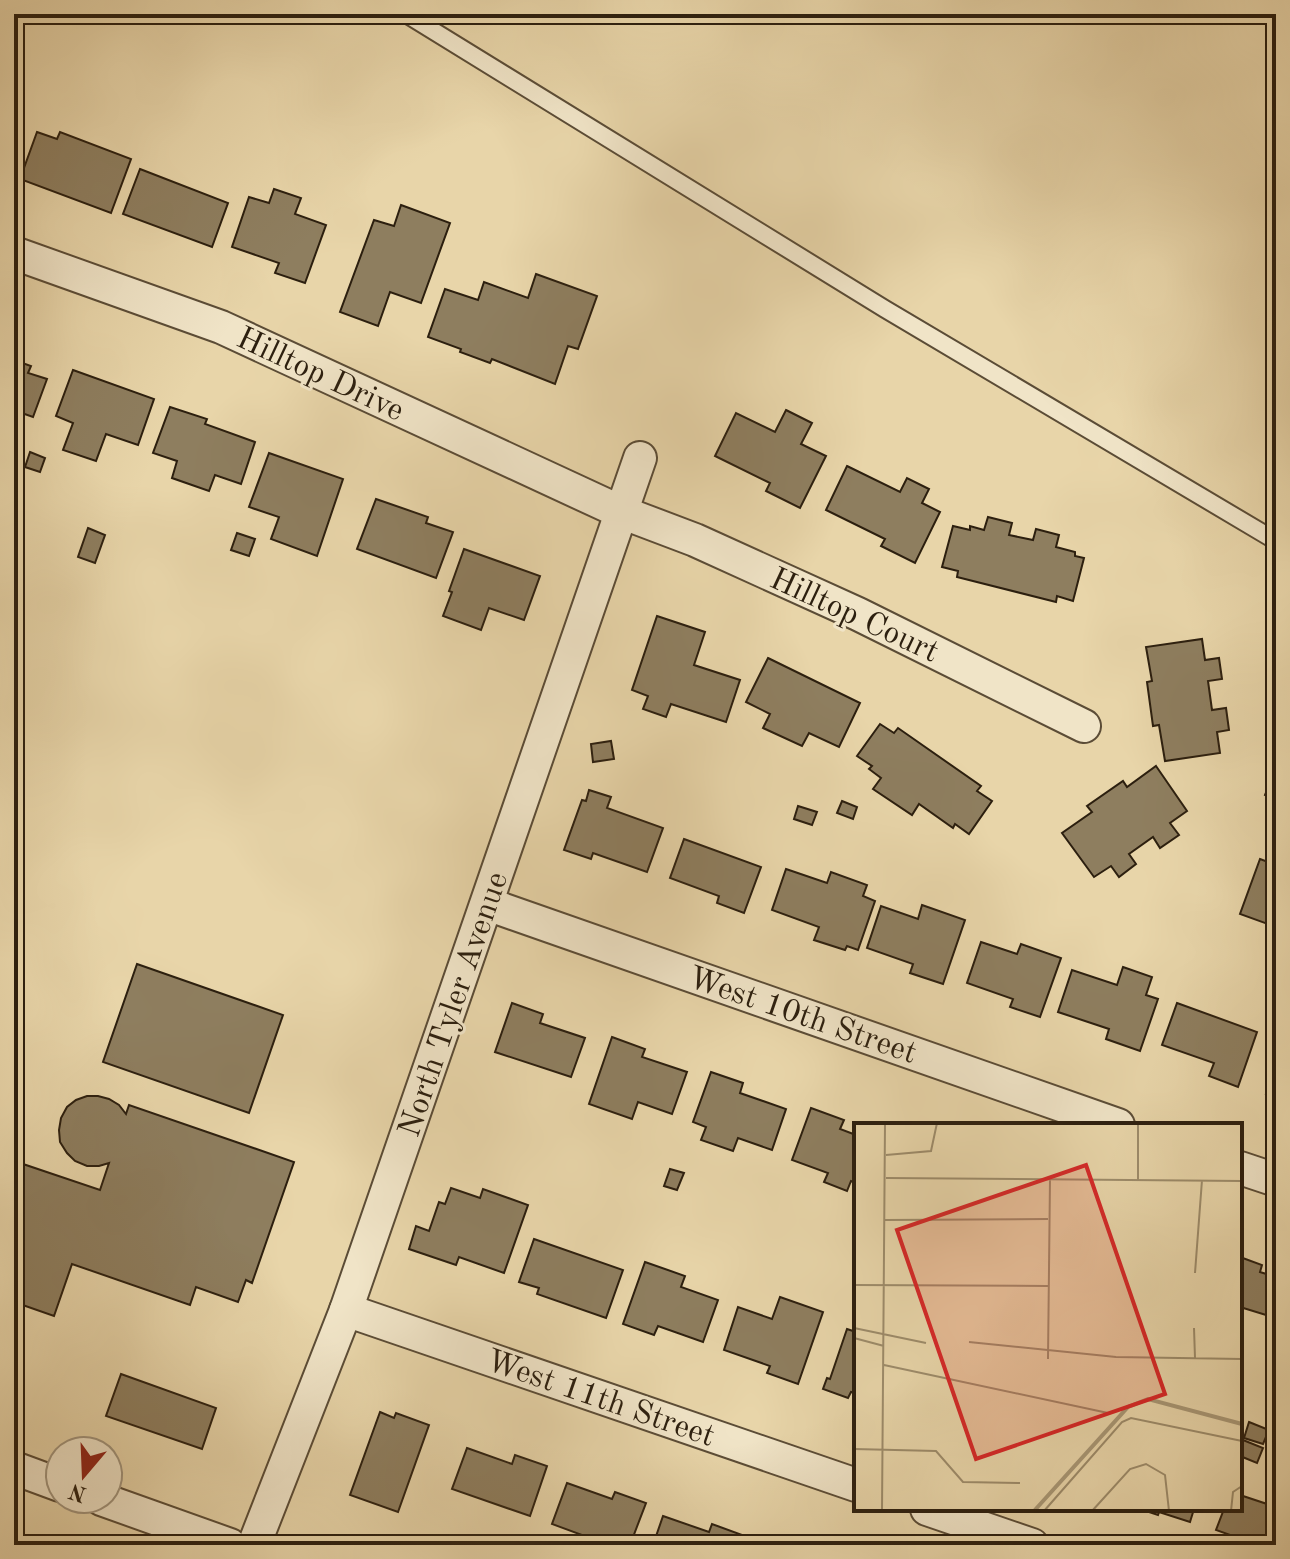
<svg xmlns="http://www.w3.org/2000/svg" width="1290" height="1559" font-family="'Old Standard TT',serif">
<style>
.building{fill:#8e7e5f;stroke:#2c1f0f;stroke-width:2}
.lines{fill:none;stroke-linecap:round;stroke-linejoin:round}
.service-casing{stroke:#5b4c36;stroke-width:20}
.minor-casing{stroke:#5b4c36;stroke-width:36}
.service{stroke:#f0e4c7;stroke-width:16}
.minor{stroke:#f0e4c7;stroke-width:32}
.labels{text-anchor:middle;stroke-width:6;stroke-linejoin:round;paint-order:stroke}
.street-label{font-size:32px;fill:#2c1f0f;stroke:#f0e4c7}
.inset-river{fill:none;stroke:#a89775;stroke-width:4}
.inset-road{fill:none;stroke:#9d8c6b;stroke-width:2}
.view{fill:#d62828;fill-opacity:0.15;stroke:#d62828;stroke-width:4}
.inset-edge{fill:none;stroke:#2c1f0f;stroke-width:4}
</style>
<rect width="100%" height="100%" fill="#e8d5a9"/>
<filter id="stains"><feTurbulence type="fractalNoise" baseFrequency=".0025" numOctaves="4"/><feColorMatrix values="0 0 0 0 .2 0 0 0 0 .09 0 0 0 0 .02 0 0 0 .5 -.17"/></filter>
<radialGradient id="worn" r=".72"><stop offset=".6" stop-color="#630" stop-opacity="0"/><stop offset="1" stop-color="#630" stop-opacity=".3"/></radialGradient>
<g class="building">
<polygon points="37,132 57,139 60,132 131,159 111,213 20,179"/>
<polygon points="140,169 228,203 212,247 123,214"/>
<polygon points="274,189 301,198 295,214 326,225 305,283 275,273 279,263 232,247 249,197 269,203"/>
<polygon points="401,205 450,223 421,303 390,292 378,326 340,312 374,220 394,226"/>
<polygon points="536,274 597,296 578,349 568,346 555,384 492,359 490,363 460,352 461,349 428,337 445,289 478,300 484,282 528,298"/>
<polygon points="14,360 31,366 28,373 47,379 33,417 19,412 14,426"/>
<polygon points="73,370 154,399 138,445 106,434 96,461 63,450 73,423 56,416"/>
<polygon points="170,407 207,419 205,424 255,442 241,484 215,475 209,491 172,478 177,461 153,453"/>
<polygon points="786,410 812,423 801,444 826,456 800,508 766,491 770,483 715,456 736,413 775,432"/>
<polygon points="30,452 45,458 40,472 25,467"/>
<polygon points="269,453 343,479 317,556 271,539 279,517 249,507"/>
<polygon points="847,466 900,492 907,478 929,489 922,503 940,512 915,563 881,546 885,539 826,510"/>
<polygon points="376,499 428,517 426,523 453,532 436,578 357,549"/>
<polygon points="988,517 1012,523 1009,535 1033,540 1036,529 1059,535 1056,547 1075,552 1075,556 1084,558 1073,601 1057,596 1056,602 957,577 958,571 942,567 953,526 970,530 970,526 984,530"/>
<polygon points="88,528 105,535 95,563 78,557"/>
<polygon points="237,533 255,539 249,556 231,550"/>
<polygon points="464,549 540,576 524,620 489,608 481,630 443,616 452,592 449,591"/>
<polygon points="657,616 705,632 694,665 740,680 726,722 671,704 666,717 643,709 648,696 632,690"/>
<polygon points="1202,639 1205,660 1219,658 1222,679 1208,681 1212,710 1226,708 1229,730 1217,732 1220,753 1165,761 1159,725 1153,726 1147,682 1152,681 1146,647"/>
<polygon points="768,658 860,703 839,747 809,733 802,746 763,728 770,714 746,702"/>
<polygon points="880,724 894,733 898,728 981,786 977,791 992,801 969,834 955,824 953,828 919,804 912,815 873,789 881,778 869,769 872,766 857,756"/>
<polygon points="611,741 614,759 593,762 591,744"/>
<polygon points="1156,766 1187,811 1170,823 1179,835 1160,848 1153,837 1129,854 1136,864 1119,877 1111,866 1094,877 1062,833 1092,812 1087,806 1123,781 1127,787"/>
<polygon points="1276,768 1276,800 1265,795"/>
<polygon points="589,790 611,797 607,808 663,828 647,872 593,853 591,859 564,850 582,800 586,801"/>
<polygon points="842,801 857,807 853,819 837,813"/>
<polygon points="798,806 817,812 812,825 794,819"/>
<polygon points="684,839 761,867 744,913 717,903 719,896 670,878"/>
<polygon points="1260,859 1276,865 1276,927 1240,914"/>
<polygon points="786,869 827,883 831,872 867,885 863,896 875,901 858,950 847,946 845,950 814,940 819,927 772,910"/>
<polygon points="922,905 965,920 943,984 910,973 913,964 867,948 881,906 918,919"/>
<polygon points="981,942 1017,954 1021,944 1061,958 1040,1017 1010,1007 1013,999 967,983"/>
<polygon points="137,964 283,1015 249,1113 103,1062"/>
<polygon points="1123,967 1152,977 1146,995 1158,999 1140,1051 1106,1039 1109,1029 1058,1012 1072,970 1117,985"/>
<polygon points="512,1003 543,1014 540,1023 585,1038 571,1077 495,1052"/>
<polygon points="1177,1003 1257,1032 1238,1087 1209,1076 1214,1063 1162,1045"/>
<polygon points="612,1037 645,1049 642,1057 687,1072 672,1114 638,1102 632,1119 589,1104"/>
<polygon points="1276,1069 1276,1098 1266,1094"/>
<polygon points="711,1072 743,1083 740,1093 786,1109 772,1150 738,1138 733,1151 701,1140 706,1127 693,1122"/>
<polygon points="87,1096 98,1096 109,1099 119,1105 126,1114 129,1105 294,1162 252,1283 246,1280 238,1302 196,1287 190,1305 72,1264 54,1316 14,1302 14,1161 100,1190 109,1163 99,1166 87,1166 75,1161 67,1153 60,1142 59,1130 61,1118 67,1107 76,1100"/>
<polygon points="811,1108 844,1120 840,1129 856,1135 856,1183 851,1181 847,1191 824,1182 828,1173 792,1160"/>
<polygon points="670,1169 684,1173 677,1190 664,1186"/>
<polygon points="451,1188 480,1198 483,1189 528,1205 504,1273 459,1257 456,1265 409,1249 416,1226 429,1231 439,1202 445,1204"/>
<polygon points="534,1239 623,1270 606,1318 537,1294 539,1288 519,1282"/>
<polygon points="1240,1257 1262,1265 1260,1272 1276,1277 1276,1284 1266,1315 1240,1307"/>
<polygon points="645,1262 685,1276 681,1287 718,1300 703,1342 658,1326 654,1335 623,1324"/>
<polygon points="780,1297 823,1312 798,1384 767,1373 770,1366 724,1350 738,1307 772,1319"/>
<polygon points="847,1329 856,1332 856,1393 851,1392 848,1398 823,1389 827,1378 830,1379"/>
<polygon points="121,1374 216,1408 202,1449 106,1416"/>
<polygon points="380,1412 394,1418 396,1413 429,1425 398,1512 350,1495"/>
<polygon points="1249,1422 1269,1430 1263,1444 1244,1438"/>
<polygon points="1243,1440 1263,1448 1257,1463 1240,1456 1240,1447"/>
<polygon points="467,1448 512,1464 515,1455 547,1466 530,1516 452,1489"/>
<polygon points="567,1483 612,1499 615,1492 646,1503 630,1545 609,1545 552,1524"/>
<polygon points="1240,1495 1276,1507 1276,1545 1258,1545 1216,1530 1224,1509 1240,1509"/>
<polygon points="1140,1509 1194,1509 1190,1522 1159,1512 1158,1515"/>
<polygon points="663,1516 709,1532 712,1524 745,1536 742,1545 653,1545"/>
</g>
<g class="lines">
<g class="service-casing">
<polyline id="service" points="406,14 885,309 1276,541"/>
</g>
<g class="minor-casing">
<g id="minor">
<polyline points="14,253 221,327 621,512 695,540 858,614 1084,726"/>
<polyline points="487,904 1118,1125"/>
<polyline points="1240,1168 1276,1180"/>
<polyline points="346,1310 856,1485"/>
<polyline points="14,1468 60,1485"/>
<polyline points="101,1499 230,1545"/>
<polyline points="927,1509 1032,1545"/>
<polyline points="254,1545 346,1310 640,458"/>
</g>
</g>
<use href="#service" class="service"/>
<use href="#minor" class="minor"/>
</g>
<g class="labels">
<g class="street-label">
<text transform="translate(321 373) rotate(25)" y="11">Hilltop Drive</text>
<text transform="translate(855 614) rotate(25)" y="11">Hilltop Court</text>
<text transform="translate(452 1004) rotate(-71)" y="11">North Tyler Avenue</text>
<text transform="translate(803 1014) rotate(19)" y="11">West 10th Street</text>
<text transform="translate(601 1397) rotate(19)" y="11">West 11th Street</text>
</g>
</g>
<g transform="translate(854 1123)">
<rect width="388" height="388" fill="#e8d5a9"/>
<path class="inset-river" d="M180,388L274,284L294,276L388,301"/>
<path class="inset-road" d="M284,0V57M32,32L77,28L83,0M32,55L388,58M31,97L194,96M341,150L348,57M0,162L194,163M0,205L72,220M340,205L341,235M0,215L30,223M115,219L262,234L388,236M194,236L196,56M30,242L254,290M0,326L82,328L109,359L166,360M28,388L31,0M190,388L268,299L277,295L388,318M238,388L276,346L292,341L311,352L315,388M377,388L379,369L388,363"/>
<path class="view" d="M232,42L311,271L122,336L43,107Z"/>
<rect width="388" height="388" class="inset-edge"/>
</g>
<rect width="1290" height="1559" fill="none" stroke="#e8d5a9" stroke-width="48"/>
<rect x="16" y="16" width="1258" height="1527" fill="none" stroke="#2c1f0f" stroke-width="4"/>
<rect x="24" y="24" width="1242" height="1511" fill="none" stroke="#2c1f0f" stroke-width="2"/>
<g transform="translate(84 1475) rotate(199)"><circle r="38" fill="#f0e4c7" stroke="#a2957d" stroke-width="2"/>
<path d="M0-6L14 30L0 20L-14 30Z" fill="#8f2418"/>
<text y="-12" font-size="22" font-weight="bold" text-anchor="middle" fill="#2c1f0f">N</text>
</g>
<rect width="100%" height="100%" filter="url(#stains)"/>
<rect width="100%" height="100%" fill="url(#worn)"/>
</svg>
